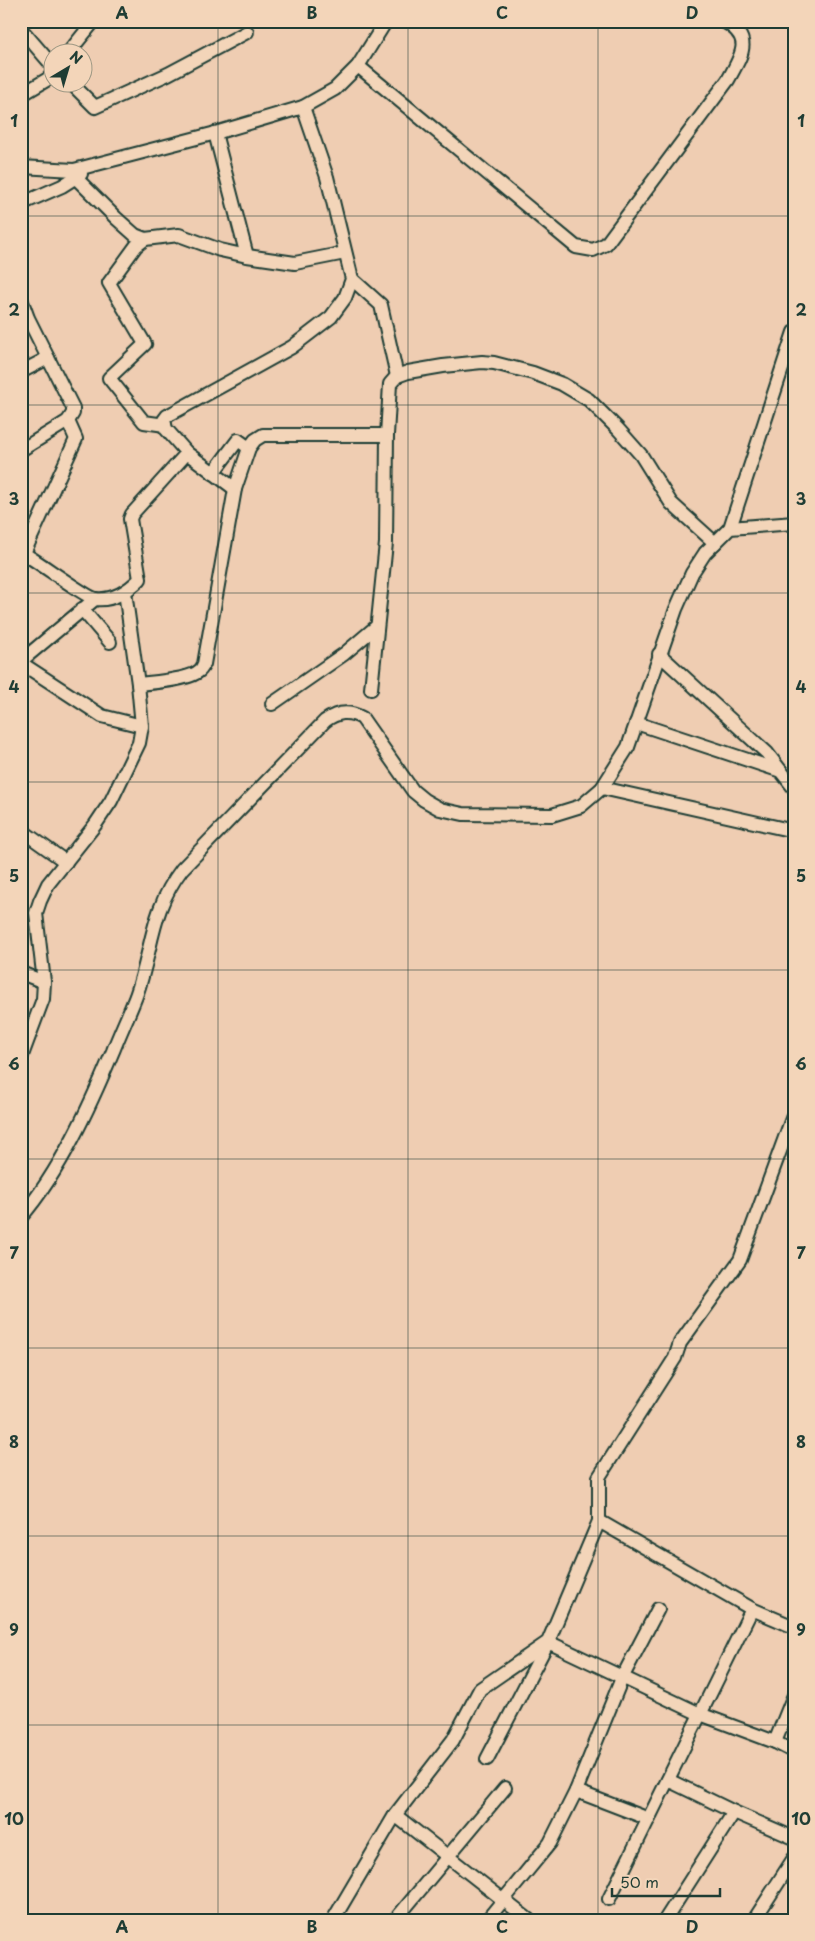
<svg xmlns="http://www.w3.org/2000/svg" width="815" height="1941" font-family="'Playpen Sans',sans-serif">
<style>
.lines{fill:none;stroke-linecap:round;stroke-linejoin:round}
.minor-casing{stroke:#1f3d34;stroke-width:16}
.minor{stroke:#f3d5b9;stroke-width:12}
.grid{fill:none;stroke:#1f3d34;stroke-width:1;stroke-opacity:0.55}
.neatline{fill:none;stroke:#1f3d34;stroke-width:2}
.grid-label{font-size:16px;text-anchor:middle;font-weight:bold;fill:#1f3d34}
</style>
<rect width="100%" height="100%" fill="#efcdb2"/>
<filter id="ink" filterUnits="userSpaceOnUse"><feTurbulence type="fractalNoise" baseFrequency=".02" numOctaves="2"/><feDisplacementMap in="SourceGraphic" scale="10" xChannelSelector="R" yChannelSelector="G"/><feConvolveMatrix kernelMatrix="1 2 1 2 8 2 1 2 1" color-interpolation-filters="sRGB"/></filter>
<g filter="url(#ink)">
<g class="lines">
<g class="minor-casing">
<g id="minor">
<polyline points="21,29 52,65"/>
<polyline points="69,52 94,21"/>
<path d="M358,66L576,247L593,250L606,244L728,80C741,56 755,38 723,21"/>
<polyline points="70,82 95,107 168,74 247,32"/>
<polyline points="21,95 48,79 52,74"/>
<polyline points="215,133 247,256"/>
<polyline points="21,167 74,170 212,134 303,107 335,89 358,66 386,21"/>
<polyline points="76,178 116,218 135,235 145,239 179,235 220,250 247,256 295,263 345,253"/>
<polyline points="21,204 62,186 81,174"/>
<polyline points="145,239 136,246 109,283 145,344 109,378 144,422 165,425"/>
<polyline points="352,279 381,305 397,376"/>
<polyline points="21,299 28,318 73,408 73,413 68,421 21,450"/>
<polyline points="21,372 48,358"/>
<polyline points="187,453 235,489"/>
<polyline points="213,473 238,440 249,448"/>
<polyline points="730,528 794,332"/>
<path d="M21,552C35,559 87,598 96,599C114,601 129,590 140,579L130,519L132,514L187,453L166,429L164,420L167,416L292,347L331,317L345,298L352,279L327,177L303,107"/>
<polyline points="24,553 76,439 68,421"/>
<polyline points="82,609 110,642"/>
<polyline points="659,654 767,753 794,788"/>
<polyline points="21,661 95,599"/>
<polyline points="21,663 102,716 142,726"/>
<path d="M138,684C151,683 191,679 199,671C201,670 203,666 204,664L235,489L249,448L255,440L263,435H387"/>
<polyline points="371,689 386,543 387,435 390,384 397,376 408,372 443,366 482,362 494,363 533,373 562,384 589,400 618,429 641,455 671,503 715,543"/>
<polyline points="272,704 344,654 377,626"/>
<polyline points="636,723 781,771"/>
<polyline points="602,788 794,831"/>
<polyline points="21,830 66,862"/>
<polyline points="21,973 44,982"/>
<polyline points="21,1058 43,999 44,982 36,913 40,901 48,884 95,825 111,801 139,743 142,726 138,684 125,592"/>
<path d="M21,1217C60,1172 90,1106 113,1051C120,1033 129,1014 136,996C153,949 150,911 182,869L325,721C337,712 348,710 362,718L413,791L424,800L440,809L463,814L552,815L581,806L602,788L628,747L676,609L692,573L705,553L730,528L794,523"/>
<polyline points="599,1521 599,1477 675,1358 680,1343 740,1260 794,1113"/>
<polyline points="775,1742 794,1695"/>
<polyline points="487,1759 548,1642 700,1714 775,1742 794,1752"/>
<polyline points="668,1780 734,1812"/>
<polyline points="576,1791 649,1819"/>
<polyline points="395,1815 453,1740 480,1689 548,1642 599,1521 752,1609"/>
<polyline points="609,1899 752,1609 794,1627"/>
<polyline points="333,1920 395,1815 529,1920"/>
<polyline points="395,1920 505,1788"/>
<polyline points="487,1920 550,1843 576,1791 622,1678 658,1609"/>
<polyline points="665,1920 734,1812 794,1838"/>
<polyline points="754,1920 794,1858"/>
</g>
</g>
<use href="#minor" class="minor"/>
</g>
</g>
<path class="grid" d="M218,21V1920M408,21V1920M598,21V1920M21,216H794M21,405H794M21,593H794M21,782H794M21,970H794M21,1159H794M21,1348H794M21,1536H794M21,1725H794"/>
<rect width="815" height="1941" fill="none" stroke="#f3d5b9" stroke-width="55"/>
<g transform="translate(68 68) rotate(38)"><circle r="24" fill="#f3d5b9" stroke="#9e9884"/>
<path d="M0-4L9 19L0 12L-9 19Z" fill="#1f3d34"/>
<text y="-8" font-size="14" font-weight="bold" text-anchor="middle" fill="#1f3d34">N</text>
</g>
<path d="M612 1888v8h108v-8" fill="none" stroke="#1f3d34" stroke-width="2.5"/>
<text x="620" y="1888" font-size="15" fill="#1f3d34" stroke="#f3d5b9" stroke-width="4" paint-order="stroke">50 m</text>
<rect x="28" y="28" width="760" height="1886" class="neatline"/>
<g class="grid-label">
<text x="122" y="19">A</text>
<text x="312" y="19">B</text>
<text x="502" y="19">C</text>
<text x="692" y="19">D</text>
<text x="14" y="127">1</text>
<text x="801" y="127">1</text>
<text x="14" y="316">2</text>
<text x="801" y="316">2</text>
<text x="14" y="505">3</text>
<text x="801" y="505">3</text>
<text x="14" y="693">4</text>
<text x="801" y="693">4</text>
<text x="14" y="882">5</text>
<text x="801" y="882">5</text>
<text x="14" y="1070">6</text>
<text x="801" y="1070">6</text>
<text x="14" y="1259">7</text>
<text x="801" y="1259">7</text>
<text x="14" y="1448">8</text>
<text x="801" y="1448">8</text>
<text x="14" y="1636">9</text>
<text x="801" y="1636">9</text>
<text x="14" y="1825">10</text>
<text x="801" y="1825">10</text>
<text x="122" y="1933">A</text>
<text x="312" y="1933">B</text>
<text x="502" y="1933">C</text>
<text x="692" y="1933">D</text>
</g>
</svg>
